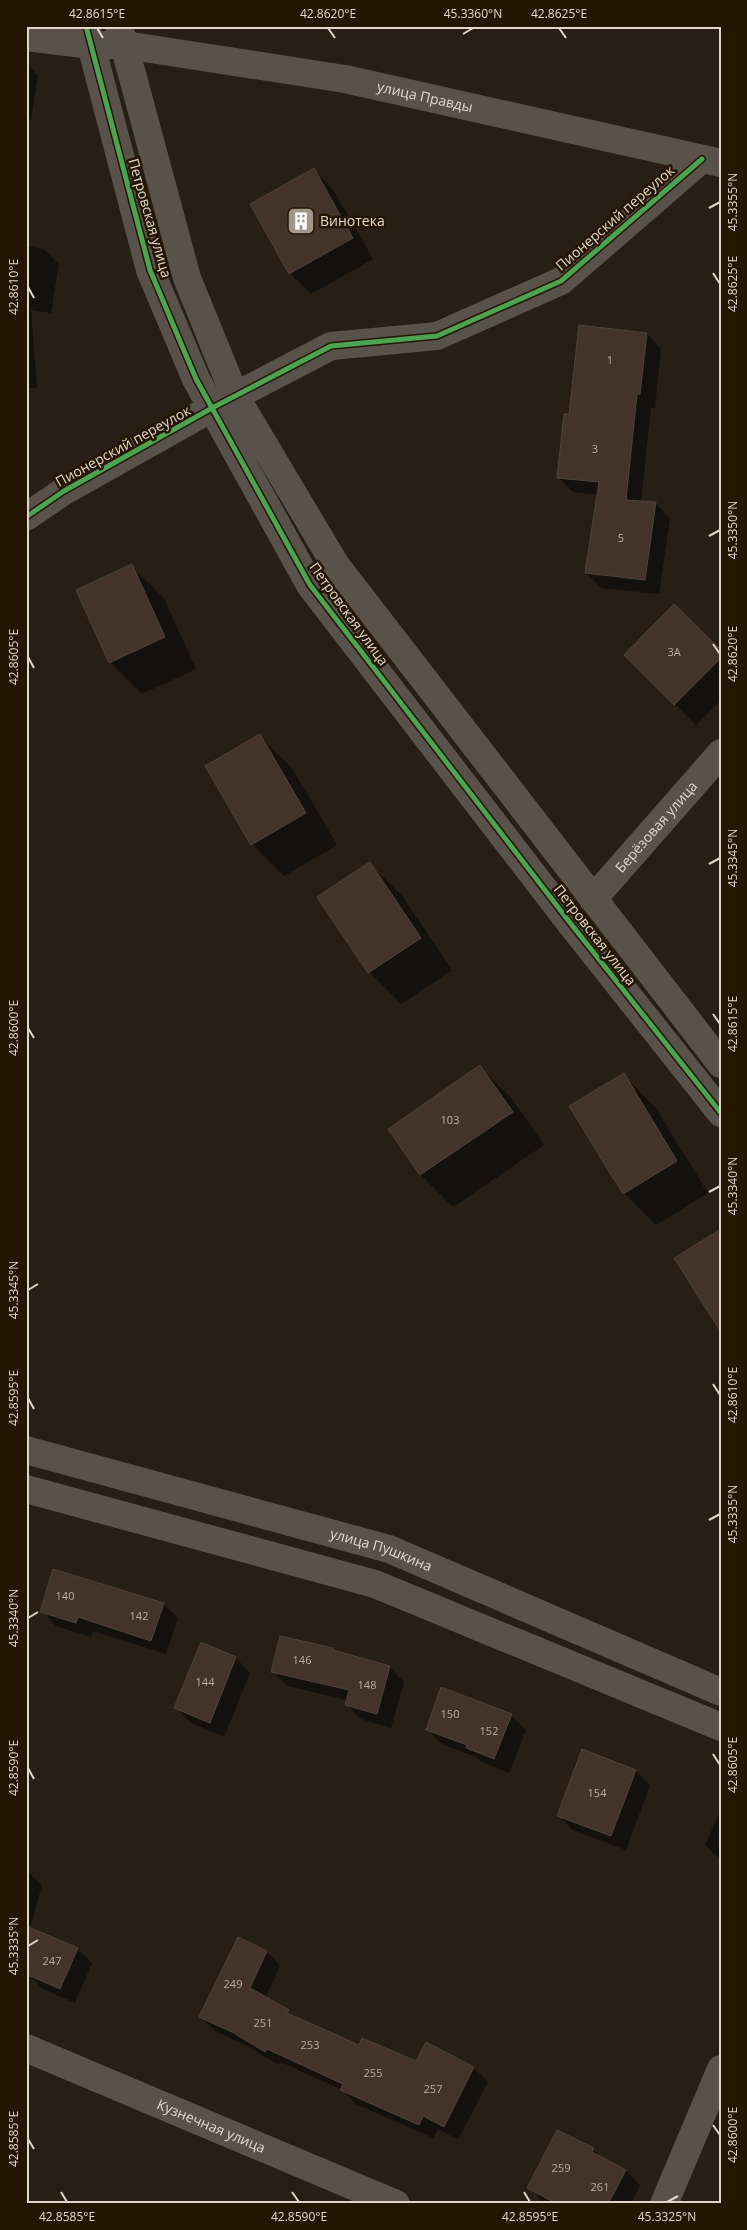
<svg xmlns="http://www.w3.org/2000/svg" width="747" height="2230" font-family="'Open Sans',sans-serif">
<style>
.shadow{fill:#0007}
.building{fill:#43332a;stroke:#4d443e}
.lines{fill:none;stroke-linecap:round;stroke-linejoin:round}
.minor{stroke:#59524b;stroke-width:28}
.cycleway-casing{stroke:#251604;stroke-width:8}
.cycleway{stroke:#4ca352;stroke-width:5}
.ticks{fill:none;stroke:#e1d6cb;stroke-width:2}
.labels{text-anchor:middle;stroke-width:5;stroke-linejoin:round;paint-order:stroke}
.number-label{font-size:11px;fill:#baada3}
.street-label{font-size:14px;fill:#e1d6cb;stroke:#251604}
.poi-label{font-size:14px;fill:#e1d6cb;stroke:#251604;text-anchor:start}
.neatline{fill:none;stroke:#e1d6cb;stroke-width:2}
.ticks-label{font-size:12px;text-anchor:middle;fill:#e1d6cb}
</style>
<rect width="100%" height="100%" fill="#271e15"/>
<g class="shadow">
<polygon points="26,63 38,75 31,121 26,120"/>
<polygon points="314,170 334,191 373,259 311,294 290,273"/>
<polygon points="26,246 44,249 59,264 51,313 31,310 37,388 26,388"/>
<polygon points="647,334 661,349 655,408 651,408 641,502 656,504 670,518 659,594 601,588 586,573 599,495 573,492 558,477"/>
<polygon points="721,536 721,548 719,546"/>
<polygon points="131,566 164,598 196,669 142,694 110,662"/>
<polygon points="721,651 721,700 696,725 626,655"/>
<polygon points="260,736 292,768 337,845 284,876 252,844"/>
<polygon points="370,864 402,896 452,970 401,1004 369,972"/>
<polygon points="480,1067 512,1099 544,1145 453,1207 421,1175 390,1129"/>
<polygon points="623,1075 655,1107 708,1193 656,1225 624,1193"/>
<polygon points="163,1604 178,1618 166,1654 93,1631 91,1637 56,1626 42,1611"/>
<polygon points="201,1644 236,1658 250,1673 224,1737 190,1722 175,1707"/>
<polygon points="333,1649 335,1652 389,1667 404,1682 391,1728 361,1719 346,1704 347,1700 287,1686 273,1671"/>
<polygon points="511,1716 526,1730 509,1773 482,1762 476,1757 442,1744 427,1729"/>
<polygon points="583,1751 636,1771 650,1786 626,1850 573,1830 558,1815"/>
<polygon points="721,1809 721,1860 705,1845"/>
<polygon points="26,1870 42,1885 31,1925 26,1924"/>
<polygon points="238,1939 267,1952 280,1966 266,1997 294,2017 360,2047 417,2063 426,2044 474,2068 488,2082 458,2140 438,2129 433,2138 356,2104 342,2090 281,2062 279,2065 247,2046 215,2031 201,2017"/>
<polygon points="77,1949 92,1963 75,2003 43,1989 28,1974"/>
<polygon points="593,2149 603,2159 626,2171 640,2185 631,2204 546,2204 529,2188"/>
</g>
<g class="building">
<polygon points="314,168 353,238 289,274 250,204"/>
<polygon points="579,325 647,333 640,394 637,394 626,500 656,502 645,580 585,573 599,482 557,478 564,414 569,414"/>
<polygon points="132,564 165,637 109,663 76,590"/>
<polygon points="674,604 721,650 721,658 674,705 624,655"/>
<polygon points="260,734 306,813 251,845 205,766"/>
<polygon points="370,862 421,938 368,973 317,897"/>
<polygon points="480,1065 513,1112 420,1175 388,1129"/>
<polygon points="624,1073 677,1161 623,1194 569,1106"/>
<polygon points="721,1229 721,1332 674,1258"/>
<polygon points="53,1569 164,1603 151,1641 78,1617 76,1623 40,1612"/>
<polygon points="280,1636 333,1648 333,1650 390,1666 377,1714 345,1705 349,1690 271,1672"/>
<polygon points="201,1642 236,1657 210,1723 174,1708"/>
<polygon points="441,1687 512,1714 494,1759 466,1748 467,1745 426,1730"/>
<polygon points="582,1749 636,1770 611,1836 557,1816"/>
<polygon points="26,1926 78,1948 60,1989 26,1974"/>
<polygon points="238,1937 267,1951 250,1988 289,2010 287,2013 359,2045 362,2038 416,2061 426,2042 474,2067 444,2127 423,2116 419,2125 340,2090 343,2084 267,2049 265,2052 232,2032 199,2017"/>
<polygon points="557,2130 594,2148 592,2152 626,2170 608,2204 557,2204 527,2188"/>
</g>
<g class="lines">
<g class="minor">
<polyline points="86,26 150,270 196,379 310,585 571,924 721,1113"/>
<polyline points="119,26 187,278 235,396 335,564 721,1064"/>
<path id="s1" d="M26,37L92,45H125L345,79L721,163"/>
<polyline points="26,517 64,491 212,408 331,346 437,336 561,281 702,159"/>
<path id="s2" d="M593,899L721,753"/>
<path id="s3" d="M26,1450L389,1549L721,1692"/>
<polyline points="26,1489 375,1584 721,1727"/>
<path id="s4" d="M26,2048L396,2204"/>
<polyline points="664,2204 721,2069"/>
</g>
<g class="cycleway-casing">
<g id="cycleway">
<polyline points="86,26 150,270 196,379 310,585 571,924 721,1113"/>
<polyline points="26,517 64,491 212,408 331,346 437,336 561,281 702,159"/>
</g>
</g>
<use href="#cycleway" class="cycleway"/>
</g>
<path class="ticks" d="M97,28L103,38M328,28L335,38M559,28L566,38M463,34L473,28M709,208L720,202M713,273L720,284M28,287L34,298M709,536L720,530M713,644L720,654M28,657L34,668M709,864L720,858M713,1014L720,1024M28,1028L34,1038M709,1192L720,1186M28,1290L38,1284M713,1384L720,1395M28,1398L34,1409M709,1520L720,1514M28,1618L38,1612M713,1754L720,1765M28,1768L34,1779M28,1946L38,1940M713,2125L720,2135M28,2139L34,2149M61,2192L67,2202M292,2192L299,2202M524,2192L530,2202M667,2202L678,2196"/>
<defs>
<g id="building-square" transform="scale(1.4375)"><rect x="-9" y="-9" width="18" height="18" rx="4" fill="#a0968b" stroke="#251604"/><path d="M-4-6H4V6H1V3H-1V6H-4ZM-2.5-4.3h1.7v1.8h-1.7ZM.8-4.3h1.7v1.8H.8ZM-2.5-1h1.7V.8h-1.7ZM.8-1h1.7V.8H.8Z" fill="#fff"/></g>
</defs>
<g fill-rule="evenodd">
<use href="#building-square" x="301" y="221"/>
</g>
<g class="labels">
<g class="number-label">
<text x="610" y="364">1</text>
<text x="595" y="453">3</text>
<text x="621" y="542">5</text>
<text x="674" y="656">3А</text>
<text x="450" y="1124">103</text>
<text x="65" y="1600">140</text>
<text x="139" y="1620">142</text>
<text x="302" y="1664">146</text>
<text x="205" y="1686">144</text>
<text x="367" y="1689">148</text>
<text x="450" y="1718">150</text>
<text x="489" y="1735">152</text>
<text x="597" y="1797">154</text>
<text x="52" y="1965">247</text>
<text x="233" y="1988">249</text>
<text x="263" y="2027">251</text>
<text x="310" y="2049">253</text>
<text x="373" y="2077">255</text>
<text x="433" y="2093">257</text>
<text x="561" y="2172">259</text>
<text x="600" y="2191">261</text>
</g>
<g class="street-label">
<text dy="5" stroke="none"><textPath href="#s1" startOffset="404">улица Правды</textPath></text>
<text transform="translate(150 218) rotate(74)" y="5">Петровская улица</text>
<text transform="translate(615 218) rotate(-41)" y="5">Пионерский переулок</text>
<text transform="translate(123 446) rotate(-29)" y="5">Пионерский переулок</text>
<text transform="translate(349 614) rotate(54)" y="5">Петровская улица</text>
<text dy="5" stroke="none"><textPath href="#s2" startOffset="96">Берёзовая улица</textPath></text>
<text transform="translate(595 935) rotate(52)" y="5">Петровская улица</text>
<text dy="5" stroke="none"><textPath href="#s3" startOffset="369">улица Пушкина</textPath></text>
<text dy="5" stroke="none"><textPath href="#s4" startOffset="201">Кузнечная улица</textPath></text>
</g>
<g class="poi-label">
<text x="320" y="226">Винотека</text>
</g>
</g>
<rect width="747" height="2230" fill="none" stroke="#251604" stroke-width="55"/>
<rect x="28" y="28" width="692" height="2174" class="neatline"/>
<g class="ticks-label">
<text x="97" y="18">42.8615°E</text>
<text x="328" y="18">42.8620°E</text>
<text x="473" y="18">45.3360°N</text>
<text x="559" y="18">42.8625°E</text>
<text transform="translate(733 202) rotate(-90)" y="4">45.3355°N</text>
<text transform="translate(733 284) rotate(-90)" y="4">42.8625°E</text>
<text transform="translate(14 287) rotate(-90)" y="4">42.8610°E</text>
<text transform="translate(733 530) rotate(-90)" y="4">45.3350°N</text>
<text transform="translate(733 654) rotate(-90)" y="4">42.8620°E</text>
<text transform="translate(14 657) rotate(-90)" y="4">42.8605°E</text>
<text transform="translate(733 858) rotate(-90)" y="4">45.3345°N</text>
<text transform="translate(733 1024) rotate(-90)" y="4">42.8615°E</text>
<text transform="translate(14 1028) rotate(-90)" y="4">42.8600°E</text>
<text transform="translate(733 1186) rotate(-90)" y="4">45.3340°N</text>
<text transform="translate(14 1290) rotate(-90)" y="4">45.3345°N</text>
<text transform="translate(733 1395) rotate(-90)" y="4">42.8610°E</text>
<text transform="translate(14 1398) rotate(-90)" y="4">42.8595°E</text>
<text transform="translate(733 1514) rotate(-90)" y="4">45.3335°N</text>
<text transform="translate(14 1618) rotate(-90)" y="4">45.3340°N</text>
<text transform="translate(733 1765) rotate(-90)" y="4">42.8605°E</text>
<text transform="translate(14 1768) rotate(-90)" y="4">42.8590°E</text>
<text transform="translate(14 1946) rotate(-90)" y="4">45.3335°N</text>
<text transform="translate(733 2135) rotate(-90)" y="4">42.8600°E</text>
<text transform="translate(14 2139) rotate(-90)" y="4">42.8585°E</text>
<text x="67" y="2221">42.8585°E</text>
<text x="299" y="2221">42.8590°E</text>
<text x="530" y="2221">42.8595°E</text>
<text x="667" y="2221">45.3325°N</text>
</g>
</svg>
